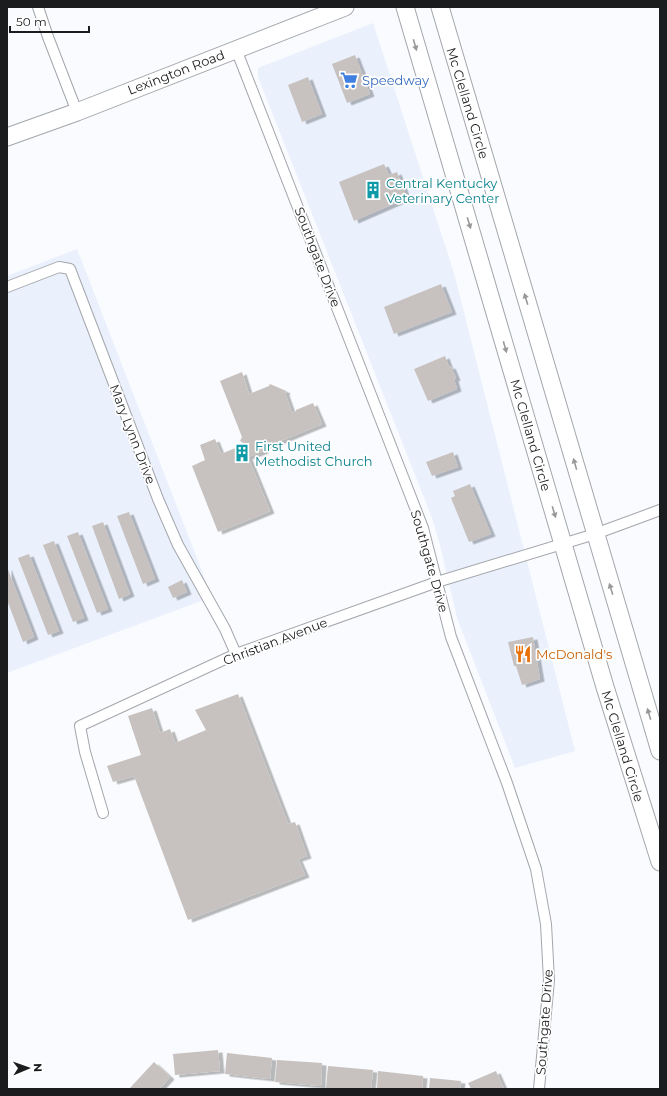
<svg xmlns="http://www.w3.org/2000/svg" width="667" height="1096" font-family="Montserrat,sans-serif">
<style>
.built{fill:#eaf1fd}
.building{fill:#c7c1bf;filter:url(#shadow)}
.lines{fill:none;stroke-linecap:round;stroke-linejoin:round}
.minor-casing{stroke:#a3a6ab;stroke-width:12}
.primary-casing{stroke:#a3a6ab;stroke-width:19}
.trunk-casing{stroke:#a3a6ab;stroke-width:19}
.minor{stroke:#fff;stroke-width:10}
.primary{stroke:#fff;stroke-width:17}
.trunk{stroke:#fff;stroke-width:17}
.oneway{fill:#98999a}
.labels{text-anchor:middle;stroke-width:3.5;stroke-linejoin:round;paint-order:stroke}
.street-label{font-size:13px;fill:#1b1c1e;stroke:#fff}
.shop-label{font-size:13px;fill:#366cbe;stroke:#fff;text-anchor:start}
.culture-label{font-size:13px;fill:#0d838f;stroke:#fff;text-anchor:start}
.food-label{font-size:13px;fill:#c56008;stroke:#fff;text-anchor:start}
</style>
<defs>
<filter id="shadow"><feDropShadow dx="4.5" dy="2.5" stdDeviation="0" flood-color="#0004"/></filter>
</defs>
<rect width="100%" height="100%" fill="#f9fbfe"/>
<g class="built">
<polygon points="373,23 454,273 575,751 515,768 457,618 440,545 432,518 258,77 258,68"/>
<polygon points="77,249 212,597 7,673 7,276"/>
</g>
<g class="building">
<polygon points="355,55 370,94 347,103 332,64"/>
<polygon points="308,77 322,114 302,122 288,85"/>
<polygon points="384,164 389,175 397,172 407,198 354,221 339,182"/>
<polygon points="441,284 452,312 394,334 384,307"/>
<polygon points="445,356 449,367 451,366 456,378 454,379 457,389 428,401 414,369"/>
<polygon points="242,372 249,394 269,386 270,384 286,391 285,393 292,413 296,411 296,410 313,403 322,424 266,447 264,451 248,457 270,511 218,532 192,466 205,460 200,445 215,439 221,454 245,444 240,441 242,437 220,381"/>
<polygon points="453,452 458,467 432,476 426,462"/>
<polygon points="470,484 491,534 469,542 451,498 455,496 453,491"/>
<polygon points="129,512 155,579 143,584 117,516"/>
<polygon points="103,522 130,594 119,599 92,526"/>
<polygon points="78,532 108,609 97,613 67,536"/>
<polygon points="54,541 84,618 73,622 43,545"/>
<polygon points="29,554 59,631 48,635 18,558"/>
<polygon points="7,567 34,637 23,642 7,600"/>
<polygon points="182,580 187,592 173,598 168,587"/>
<polygon points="533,637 540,679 522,685 516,666 514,666 508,642"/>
<polygon points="238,694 288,824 295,822 307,856 298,859 305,875 188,920 134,776 113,782 107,766 141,755 128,716 152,708 160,733 170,729 175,743 206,730 195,710"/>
<polygon points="218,1050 220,1071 175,1075 173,1054"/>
<polygon points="227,1053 272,1058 270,1079 225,1074"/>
<polygon points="277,1060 322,1063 321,1086 275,1082"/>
<polygon points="154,1062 170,1077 159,1089 129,1089"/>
<polygon points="328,1066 373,1070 371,1089 326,1088"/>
<polygon points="378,1071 423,1076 422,1089 377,1089"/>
<polygon points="496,1071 504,1089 471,1089 468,1083"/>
<polygon points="430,1078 461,1081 460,1089 429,1089"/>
</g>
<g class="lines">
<g class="minor-casing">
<g id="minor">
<polyline points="38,7 48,37 77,112"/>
<polyline points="236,49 423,528 451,637 507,783 536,869 546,924 549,980 539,1089"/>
<polyline points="7,287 59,267 70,269 158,499 178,545 225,629 236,654"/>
<polyline points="103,813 85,752 80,726 236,654 437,582 595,534 660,510"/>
</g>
</g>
<g class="primary-casing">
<polyline id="primary" points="7,137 77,112 345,7"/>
</g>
<g class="trunk-casing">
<g id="trunk">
<polyline points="405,7 605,687 660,862"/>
<polyline points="440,7 660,751"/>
</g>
</g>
<use href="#minor" class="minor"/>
<use href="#primary" class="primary"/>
<use href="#trunk" class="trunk"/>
</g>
<defs><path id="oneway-solid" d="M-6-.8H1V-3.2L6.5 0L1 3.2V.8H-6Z"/></defs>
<g class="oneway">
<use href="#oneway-solid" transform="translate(415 45) rotate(74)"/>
<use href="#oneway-solid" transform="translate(469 223) rotate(73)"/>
<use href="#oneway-solid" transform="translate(526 299) rotate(-107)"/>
<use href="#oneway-solid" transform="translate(505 347) rotate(74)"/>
<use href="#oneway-solid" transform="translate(575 464) rotate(-106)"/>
<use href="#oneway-solid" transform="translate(554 512) rotate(73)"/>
<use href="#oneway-solid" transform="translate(611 589) rotate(-107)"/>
<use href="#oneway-solid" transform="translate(649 714) rotate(-107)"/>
</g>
<defs>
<g id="supermarket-bare" transform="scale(1.38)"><path d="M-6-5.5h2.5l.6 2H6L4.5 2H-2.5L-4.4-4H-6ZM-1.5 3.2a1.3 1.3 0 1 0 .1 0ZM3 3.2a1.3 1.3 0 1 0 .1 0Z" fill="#3f7fe0" stroke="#fff" stroke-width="2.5" paint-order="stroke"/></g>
<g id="building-bare" transform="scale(1.38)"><path d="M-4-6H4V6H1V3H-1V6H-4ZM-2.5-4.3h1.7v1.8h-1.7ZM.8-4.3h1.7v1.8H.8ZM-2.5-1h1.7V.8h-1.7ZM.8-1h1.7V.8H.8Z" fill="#0f9aa8" stroke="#fff" stroke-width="2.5" paint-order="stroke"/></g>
<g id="restaurant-bare" transform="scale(1.38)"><path d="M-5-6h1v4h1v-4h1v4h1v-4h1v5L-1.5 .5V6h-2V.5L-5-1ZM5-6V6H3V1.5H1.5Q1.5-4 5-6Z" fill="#e8710a" stroke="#fff" stroke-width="2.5" paint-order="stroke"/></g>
</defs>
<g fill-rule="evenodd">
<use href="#supermarket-bare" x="349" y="80"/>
<use href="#building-bare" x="373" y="190"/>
<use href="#building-bare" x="242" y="453"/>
<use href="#restaurant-bare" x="523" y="654"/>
</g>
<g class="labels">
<g class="street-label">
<text transform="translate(176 72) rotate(-21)" y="5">Lexington Road</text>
<text transform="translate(468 103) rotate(73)" y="5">Mc Clelland Circle</text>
<text transform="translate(318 257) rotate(69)" y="5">Southgate Drive</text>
<text transform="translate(133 434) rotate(69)" y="5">Mary Lynn Drive</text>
<text transform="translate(531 435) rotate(74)" y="5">Mc Clelland Circle</text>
<text transform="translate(430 561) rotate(74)" y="5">Southgate Drive</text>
<text transform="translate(275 641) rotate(-21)" y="5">Christian Avenue</text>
<text transform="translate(623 746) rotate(73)" y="5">Mc Clelland Circle</text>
<text transform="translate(544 1022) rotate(-86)" y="5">Southgate Drive</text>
</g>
<g class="shop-label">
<text x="362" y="85">Speedway</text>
</g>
<g class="culture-label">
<text x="386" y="188">Central Kentucky<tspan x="386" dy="15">Veterinary Center</tspan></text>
<text x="255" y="451">First United<tspan x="255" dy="15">Methodist Church</tspan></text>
</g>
<g class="food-label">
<text x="536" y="659">McDonald's</text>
</g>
</g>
<rect width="667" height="1096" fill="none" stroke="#1b1c1e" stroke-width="16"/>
<g transform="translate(28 1068) rotate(88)" stroke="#ffffff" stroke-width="3" paint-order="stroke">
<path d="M0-3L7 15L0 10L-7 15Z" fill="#1b1c1e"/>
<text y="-6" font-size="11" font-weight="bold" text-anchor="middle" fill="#1b1c1e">N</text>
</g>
<path d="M10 26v6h79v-6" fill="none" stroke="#1b1c1e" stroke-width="2"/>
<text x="16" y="26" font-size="12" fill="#1b1c1e" stroke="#ffffff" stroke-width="3" paint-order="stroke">50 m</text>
</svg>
